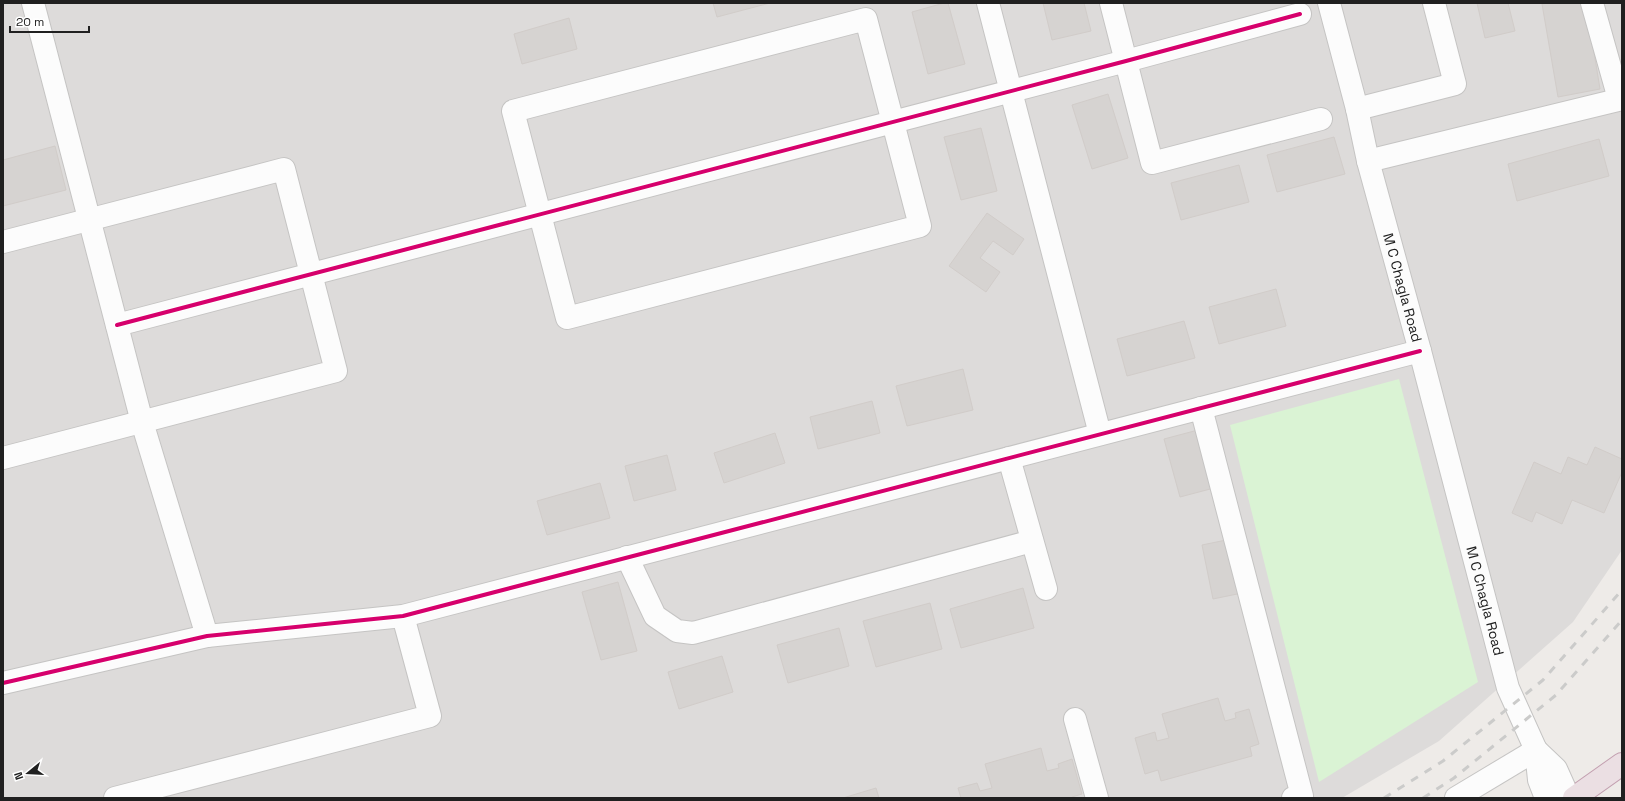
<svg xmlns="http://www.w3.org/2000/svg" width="1625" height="801" font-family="'Space Grotesk',sans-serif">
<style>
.residential{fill:#dddbda}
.park{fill:#daf3d4}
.building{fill:#d6d3d1;stroke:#d1ccc9}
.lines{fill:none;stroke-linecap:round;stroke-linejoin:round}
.minor-casing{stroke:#c5c4c3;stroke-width:24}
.highway-casing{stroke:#c3a0b0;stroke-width:24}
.minor{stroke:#fcfcfc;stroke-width:22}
.highway{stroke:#ebdfe3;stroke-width:22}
.rail{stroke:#cbcbca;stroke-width:3;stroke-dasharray:8 8;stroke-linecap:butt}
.cycleway-casing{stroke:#fff;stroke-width:6}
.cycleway{stroke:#d6006c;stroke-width:4}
.labels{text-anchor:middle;stroke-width:4;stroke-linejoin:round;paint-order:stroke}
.street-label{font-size:14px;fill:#202020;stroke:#fff}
</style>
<rect width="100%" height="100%" fill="#eeebe8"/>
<polygon class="residential" points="3,3 1622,3 1622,550 1573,622 1439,741 1342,798 3,798"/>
<polygon class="park" points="1399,379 1478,682 1319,782 1230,425"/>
<g class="building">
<polygon points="713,3 770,3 717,17"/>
<polygon points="944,3 948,3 965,64 928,74 912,12"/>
<polygon points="1043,3 1084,3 1091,31 1052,40"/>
<polygon points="1477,3 1508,3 1515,31 1485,38"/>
<polygon points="1548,3 1586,3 1600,89 1558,97 1542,4"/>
<polygon points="569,18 577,49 522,64 514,34"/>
<polygon points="1108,94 1128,158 1092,169 1072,105"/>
<polygon points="981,128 997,191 961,200 944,137"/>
<polygon points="1334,137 1345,174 1277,192 1267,155"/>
<polygon points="1599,139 1609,176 1517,201 1508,164"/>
<polygon points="55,146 66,190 3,206 3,160"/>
<polygon points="1239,165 1249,202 1181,220 1171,183"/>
<polygon points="987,213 1024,239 1013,255 993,241 980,258 1000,272 986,292 949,266"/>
<polygon points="1276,289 1286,326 1219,344 1209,307"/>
<polygon points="1184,321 1195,358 1127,376 1117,339"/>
<polygon points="963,369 973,410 907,426 896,386"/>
<polygon points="872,401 880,433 818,449 810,417"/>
<polygon points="1198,430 1214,488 1180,497 1164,439"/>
<polygon points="775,433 785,463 724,483 714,453"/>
<polygon points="1595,447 1622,459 1622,472 1604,513 1572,500 1562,524 1536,512 1532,522 1512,513 1534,462 1561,474 1568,457 1587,465"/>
<polygon points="667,455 676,490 634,501 625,466"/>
<polygon points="600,483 610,518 547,535 537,501"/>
<polygon points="1231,539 1242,593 1213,599 1202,545"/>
<polygon points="618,582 637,651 601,660 582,592"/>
<polygon points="1023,588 1034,628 961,648 950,609"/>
<polygon points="930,603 942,649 876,667 863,621"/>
<polygon points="839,628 849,666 788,683 777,645"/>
<polygon points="722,656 733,692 679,709 668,672"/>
<polygon points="1218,698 1225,721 1236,718 1235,713 1249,709 1259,744 1250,747 1252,756 1161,781 1158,770 1145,774 1135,738 1155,732 1157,741 1169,738 1162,714"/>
<polygon points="1041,748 1047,771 1059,768 1058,764 1072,759 1082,794 1072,797 1072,798 961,798 958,788 977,783 980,791 992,788 985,764"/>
<polygon points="876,788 879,798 843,798"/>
</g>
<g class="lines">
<g class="minor-casing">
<g id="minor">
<polyline points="33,3 142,422 207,636"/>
<polyline points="988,3 1100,434"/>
<polyline points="1111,3 1152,163 1321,119"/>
<path id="s1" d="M1329,3L1357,109L1368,161L1420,351L1508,688L1536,750L1539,780L1546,798"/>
<polyline points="1592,3 1619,99"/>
<polygon points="866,19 920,226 567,318 513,111"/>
<polyline points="1357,109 1455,84 1434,3"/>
<polyline points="1368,161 1622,99"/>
<polyline points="3,242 284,169 336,371 3,458"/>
<polyline points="117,325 1126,61 1300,14"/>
<polyline points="1201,408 1302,796 1293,798"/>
<polyline points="1009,458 1046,589"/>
<polyline points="627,557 655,616 677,631 693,633 1032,541"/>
<polyline points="3,683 207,636 403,616 1420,351"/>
<polyline points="1075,719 1097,798"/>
<polyline points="1536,750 1556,769 1569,798"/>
<polyline points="115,798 430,716 403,616"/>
<polyline points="1456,798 1536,750"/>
</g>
</g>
<g class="highway-casing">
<polyline id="highway" points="1574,798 1622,764"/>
</g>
<use href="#minor" class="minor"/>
<use href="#highway" class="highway"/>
<g class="rail">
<polyline points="1384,798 1443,761 1543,680 1622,590"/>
<polyline points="1423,798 1454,778 1556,695 1622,620"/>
</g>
<g class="cycleway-casing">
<g id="cycleway">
<polyline points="117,325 1126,61 1300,14"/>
<polyline points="3,683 207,636 403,616 1420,351"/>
</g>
</g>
<use href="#cycleway" class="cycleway"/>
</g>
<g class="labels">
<g class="street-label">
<text dy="5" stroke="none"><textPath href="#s1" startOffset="294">M C Chagla Road</textPath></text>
<text dy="5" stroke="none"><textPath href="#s1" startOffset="618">M C Chagla Road</textPath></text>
</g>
</g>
<rect width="1625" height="801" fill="none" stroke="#202020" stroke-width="8"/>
<g transform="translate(28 773) rotate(252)" stroke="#ffffff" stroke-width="3" paint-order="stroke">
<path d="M0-3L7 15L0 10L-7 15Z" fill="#202020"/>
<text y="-6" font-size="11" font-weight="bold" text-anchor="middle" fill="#202020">N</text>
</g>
<path d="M10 26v6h79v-6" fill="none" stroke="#202020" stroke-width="2"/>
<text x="16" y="26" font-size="12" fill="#202020" stroke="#ffffff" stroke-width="3" paint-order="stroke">20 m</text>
</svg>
